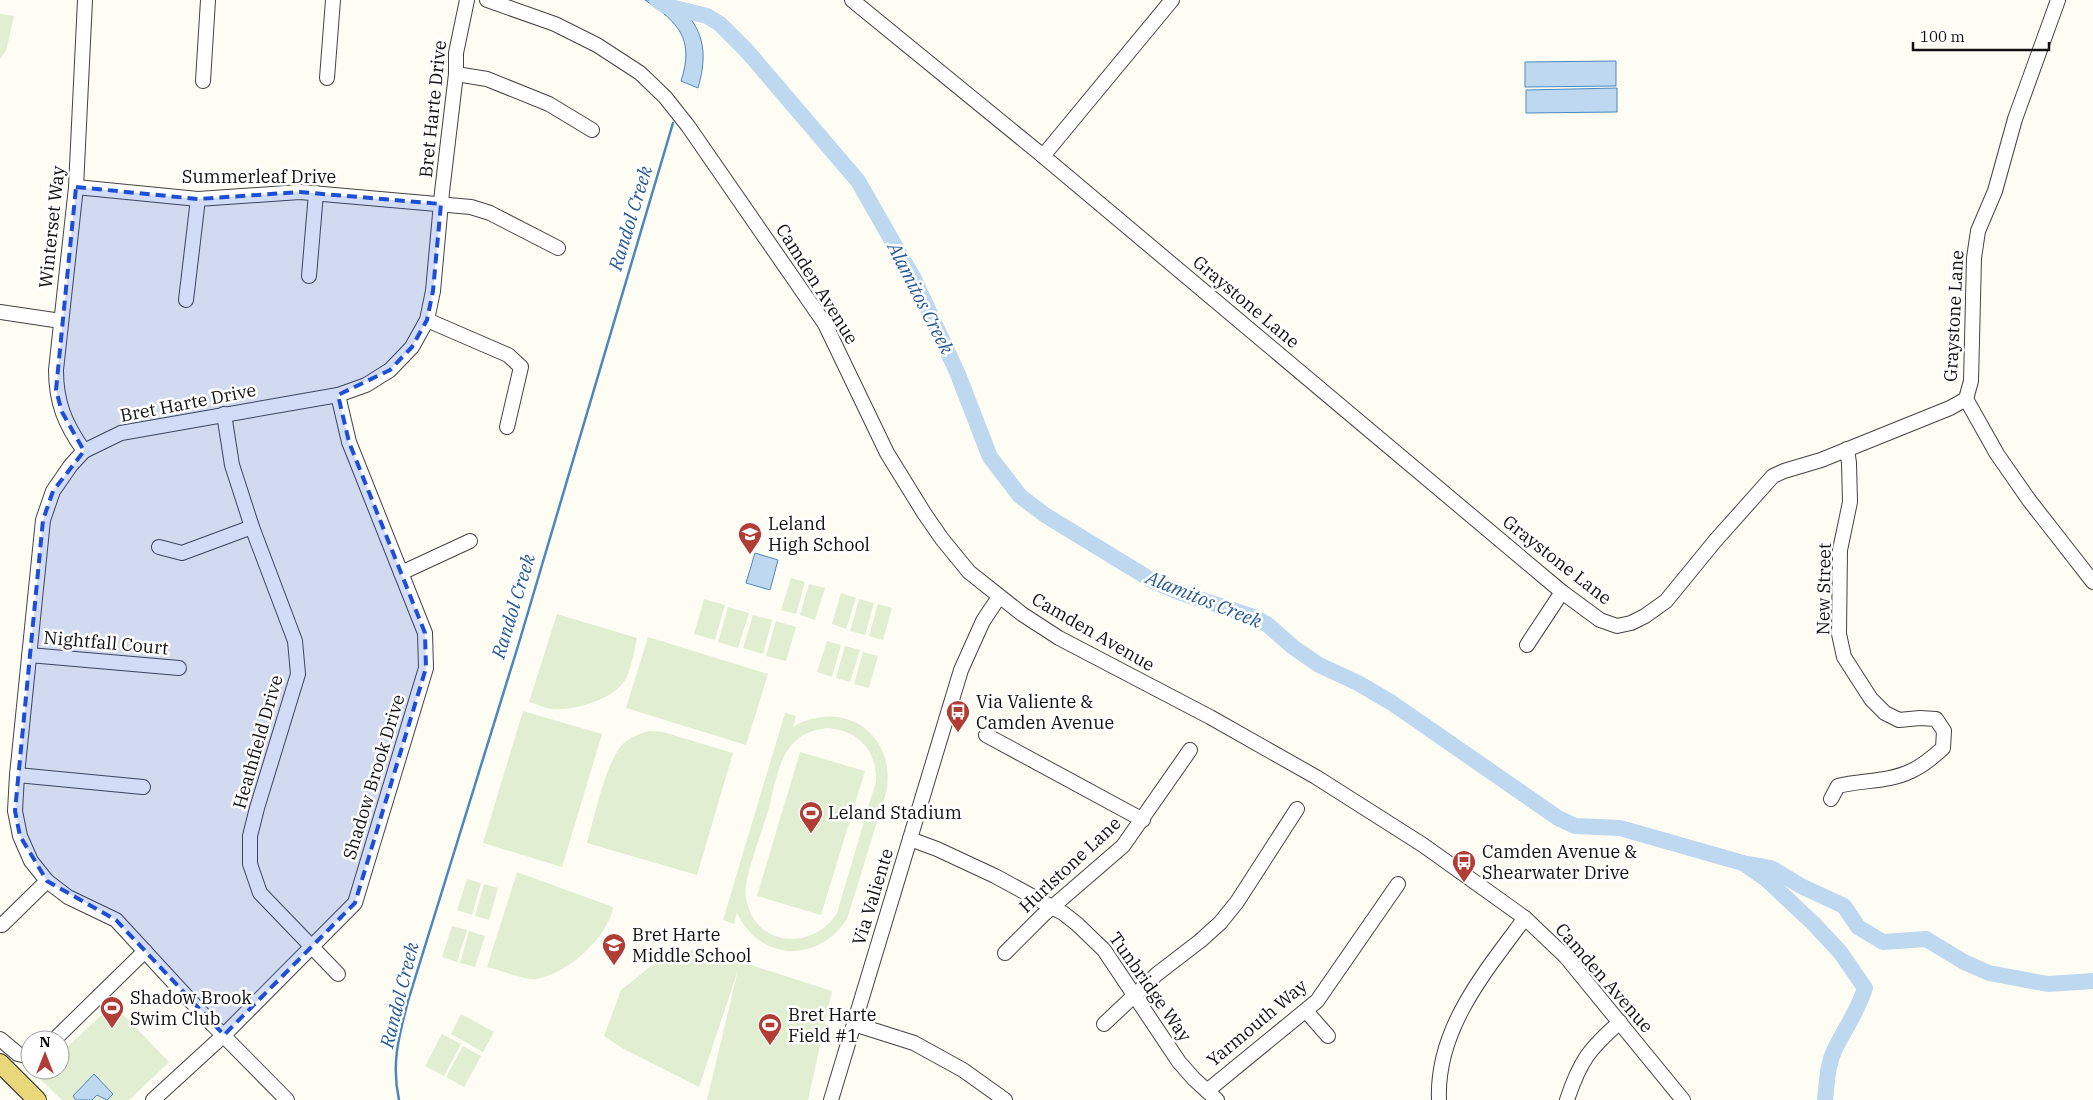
<svg xmlns="http://www.w3.org/2000/svg" width="2093" height="1100" font-family="'IBM Plex Serif',serif">
<style>
.pitch{fill:#e1eed1;fill-rule:evenodd}
.water{fill:#bed8f0;stroke:#4d87be}
.lines{fill:none;stroke-linecap:round;stroke-linejoin:round}
.stream{stroke:#4d87be;stroke-width:2.5}
.river{stroke:#bed8f0;stroke-width:16}
.minor-casing{stroke:#434343;stroke-width:16}
.major-casing{stroke:#212121;stroke-width:20}
.minor{stroke:#fff;stroke-width:14}
.major{stroke:#e9d879;stroke-width:18}
.marked{fill:#1d4ed8;fill-opacity:0.2;stroke:#1d4ed8;stroke-width:4;stroke-dasharray:10 6;stroke-linejoin:round}
.labels{text-anchor:middle;stroke-width:5;stroke-linejoin:round;paint-order:stroke}
.street-label{font-size:18px;fill:#101010;stroke:#fff}
.poi-label{font-size:18px;fill:#101010;stroke:#fff;text-anchor:start}
.water-label{font-size:19px;font-style:italic;fill:#265a94;stroke:#fff}
</style>
<rect width="100%" height="100%" fill="#fefdf4"/>
<g class="pitch">
<polygon points="0,14 14,16 6,51 0,59"/>
<polygon points="791,578 805,582 796,614 781,610"/>
<polygon points="809,584 825,588 815,620 800,615"/>
<polygon points="841,593 856,598 846,629 832,624"/>
<polygon points="704,599 725,605 715,640 694,634"/>
<polygon points="859,599 874,603 865,635 850,631"/>
<polygon points="878,604 892,608 883,640 869,636"/>
<polygon points="728,607 749,613 738,648 718,642"/>
<path d="M557,614L637,638C634,651 632,665 627,676C618,699 574,711 552,709C544,708 537,704 529,702Z"/>
<polygon points="753,615 772,620 763,654 743,648"/>
<polygon points="776,621 796,627 786,661 766,656"/>
<polygon points="648,637 768,674 746,745 626,708"/>
<polygon points="827,641 841,645 832,677 817,672"/>
<polygon points="845,646 860,650 850,682 836,678"/>
<polygon points="863,652 878,656 869,688 854,684"/>
<polygon points="523,711 602,734 562,867 483,843"/>
<path d="M785,713L796,716L793,727C844,697 898,735 886,793L847,919C819,963 760,962 737,913L734,924L723,920ZM826,728C857,729 877,750 876,781L837,913C814,950 757,948 747,902C745,896 745,890 746,884C751,859 761,835 768,811C774,791 777,763 790,747C799,735 812,730 826,728Z"/>
<path d="M648,731L663,732L733,753L697,875L587,843C595,815 604,768 621,746C628,738 639,734 648,731Z"/>
<polygon points="800,752 865,771 821,915 757,896"/>
<path d="M517,872L613,907C608,938 567,974 536,979C528,981 497,969 487,967Z"/>
<polygon points="467,879 481,883 472,915 457,910"/>
<polygon points="484,884 498,888 489,920 475,916"/>
<polygon points="452,926 467,930 457,962 442,957"/>
<polygon points="469,931 485,936 475,967 460,963"/>
<polygon points="698,948 832,991 808,1100 707,1100 738,970 699,1087 622,1048 604,1036 621,990 656,962"/>
<polygon points="113,1004 169,1062 129,1100 62,1100 37,1076 43,1070 60,1070 60,1054"/>
<polygon points="461,1014 494,1032 483,1052 451,1034"/>
<polygon points="442,1034 461,1044 444,1076 425,1066"/>
<polygon points="463,1046 481,1056 464,1087 446,1077"/>
</g>
<g class="water">
<path d="M645,0H674C703,27 709,50 698,88L681,81C695,39 678,22 645,0Z"/>
<polygon points="1616,61 1616,86 1525,87 1525,62"/>
<polygon points="1617,88 1617,112 1526,113 1526,90"/>
<polygon points="755,553 778,560 770,590 746,583"/>
<polygon points="94,1074 113,1094 107,1100 97,1095 92,1100 76,1100 73,1096"/>
</g>
<g class="lines">
<path class="stream" d="M399,1100C391,1063 399,1036 408,1001L518,646L673,123"/>
<g class="river">
<path d="M657,0L666,6L707,16L720,24L747,51L858,181L914,279L957,372L990,457L1020,496L1045,515L1153,581L1184,594L1254,617L1268,625L1293,647L1319,665L1358,683L1392,703L1558,818L1575,826L1620,828L1743,863L1766,879L1813,923L1840,952L1865,988C1858,1011 1844,1030 1834,1051C1827,1066 1827,1083 1825,1100"/>
<polyline points="1749,864 1771,868 1801,886 1844,906 1858,927 1883,942 1926,939 1964,962 1989,973 2048,984 2093,981"/>
</g>
<g class="minor-casing">
<g id="minor">
<polyline points="487,0 555,24 597,45 640,73 665,97 688,126 825,324 887,453 924,513 942,539 969,572 1022,614 1059,638 1210,717 1316,777 1423,845 1525,918 1566,957 1683,1100"/>
<polyline points="852,0 1043,156 1562,592 1600,620 1617,626 1631,623 1645,616 1666,601 1715,541 1773,476 1784,471 1821,460 1950,408 1966,399 1971,381 1974,258 1978,231 1995,191 2015,119 2058,0"/>
<polyline points="456,74 487,79 549,104 592,130"/>
<polyline points="327,78 333,0"/>
<polyline points="203,81 208,0"/>
<polyline points="1043,156 1172,0"/>
<polyline points="76,187 198,199 300,192 471,207 490,213 558,248"/>
<polyline points="309,276 316,193"/>
<polyline points="186,300 198,199"/>
<polyline points="0,312 61,321"/>
<polyline points="427,320 508,355 521,367 507,427"/>
<polyline points="1966,399 1997,454 2029,500 2093,582"/>
<polyline points="224,414 232,465 252,527 295,641 298,674 257,808 250,836 250,864 260,893 338,974"/>
<path d="M84,451C65,424 56,403 56,370L76,187L85,0"/>
<polyline points="159,547 182,553 252,527"/>
<polyline points="401,573 470,541"/>
<polyline points="1527,645 1562,592"/>
<polyline points="29,655 179,668"/>
<polyline points="986,735 1143,820"/>
<polyline points="17,775 143,787"/>
<path d="M1831,799L1838,786C1861,780 1889,782 1911,771C1923,766 1933,757 1943,748L1944,731L1936,719L1920,718L1899,720L1885,713L1871,699L1844,657L1839,634L1840,550L1850,502L1849,463L1847,449"/>
<polyline points="910,839 937,849 995,876 1063,913 1077,924 1104,950 1179,1062 1194,1079 1217,1100"/>
<polyline points="2,925 47,881"/>
<polyline points="1005,953 1043,915 1123,846 1190,750"/>
<polyline points="1306,1011 1328,1036"/>
<polyline points="854,1024 914,1043 963,1070 1005,1100"/>
<polyline points="1104,1024 1157,974 1200,941 1220,923 1237,902 1297,809"/>
<polyline points="0,1039 18,1054 30,1057"/>
<polyline points="54,1040 145,951"/>
<polyline points="1207,1091 1317,1001 1398,884"/>
<polyline points="153,1100 224,1035 355,903 426,668 425,633 349,442 338,395"/>
<polyline points="287,1100 212,1024 116,920 68,897 47,881 31,861 20,836 15,811 17,775 43,520 53,491 71,465 84,451 121,433 338,395 366,385 390,370 412,347 427,320 433,291 442,192 456,74 456,53 467,0"/>
<polyline points="831,1100 961,670 983,621 999,597"/>
<path d="M1439,1100C1436,1029 1485,972 1525,918"/>
<path d="M1567,1100C1580,1061 1589,1049 1620,1022"/>
</g>
</g>
<g class="major-casing">
<polyline id="major" points="0,1063 37,1100"/>
</g>
<use href="#minor" class="minor"/>
<use href="#major" class="major"/>
</g>
<path class="marked" d="M76,187L198,199L300,192L441,204L433,291L427,320L412,347L390,370L338,395L349,442L425,633L426,668L355,903L224,1035L116,920L47,881L20,836L15,811L43,520L53,491L84,451L62,412L56,390Z"/>
<defs>
<g id="school-pin" transform="scale(1.25)"><path d="M0 17L-7.5 6A9.5 9.5 0 1 1 7.5 6Z" fill="#b13d37" stroke="#fff"/><path d="M0-5L7-2L0 1L-7-2ZM-4 1L0 2.5L4 1V4Q0 6-4 4Z" fill="#fff"/></g>
<g id="bus-pin" transform="scale(1.25)"><path d="M0 17L-7.5 6A9.5 9.5 0 1 1 7.5 6Z" fill="#b13d37" stroke="#fff"/><path d="M-5-6H5V4H4V6H2V4H-2V6H-4V4H-5ZM-3.5-4V0h7V-4ZM-3.5 1.2v1.5H-2V1.2ZM2 1.2v1.5H3.5V1.2Z" fill="#fff"/></g>
<g id="stadium-pin" transform="scale(1.25)"><path d="M0 17L-7.5 6A9.5 9.5 0 1 1 7.5 6Z" fill="#b13d37" stroke="#fff"/><path d="M0-5a6.5 5 0 1 0 0 10a6.5 5 0 1 0 0-10ZM-3.5-1.8h7v3.6h-7Z" fill="#fff"/></g>
</defs>
<g fill-rule="evenodd">
<use href="#school-pin" x="750" y="534"/>
<use href="#bus-pin" x="958" y="712"/>
<use href="#stadium-pin" x="811" y="813"/>
<use href="#bus-pin" x="1464" y="862"/>
<use href="#school-pin" x="614" y="945"/>
<use href="#stadium-pin" x="112" y="1008"/>
<use href="#stadium-pin" x="770" y="1025"/>
</g>
<g class="labels">
<g class="street-label">
<text transform="translate(433 109) rotate(-84)" y="6">Bret Harte Drive</text>
<text x="259" y="183">Summerleaf Drive</text>
<text transform="translate(52 227) rotate(-84)" y="6">Winterset Way</text>
<text transform="translate(817 284) rotate(58)" y="6">Camden Avenue</text>
<text transform="translate(1246 302) rotate(40)" y="6">Graystone Lane</text>
<text transform="translate(1954 316) rotate(-87)" y="6">Graystone Lane</text>
<text transform="translate(188 403) rotate(-11)" y="6">Bret Harte Drive</text>
<text transform="translate(1557 560) rotate(38)" y="6">Graystone Lane</text>
<text transform="translate(1824 589) rotate(-89)" y="6">New Street</text>
<text transform="translate(1093 632) rotate(30)" y="6">Camden Avenue</text>
<text transform="translate(106 643) rotate(5)" y="6">Nightfall Court</text>
<text transform="translate(258 742) rotate(-74)" y="6">Heathfield Drive</text>
<text transform="translate(374 777) rotate(-73)" y="6">Shadow Brook Drive</text>
<text transform="translate(1070 865) rotate(-43)" y="6">Hurlstone Lane</text>
<text transform="translate(873 897) rotate(-73)" y="6">Via Valiente</text>
<text transform="translate(1604 978) rotate(49)" y="6">Camden Avenue</text>
<text transform="translate(1150 987) rotate(55)" y="6">Tunbridge Way</text>
<text transform="translate(1257 1023) rotate(-40)" y="6">Yarmouth Way</text>
</g>
<g class="poi-label">
<text x="768" y="530">Leland<tspan x="768" dy="21">High School</tspan></text>
<text x="976" y="708">Via Valiente &amp;<tspan x="976" dy="21">Camden Avenue</tspan></text>
<text x="828" y="819">Leland Stadium</text>
<text x="1482" y="858">Camden Avenue &amp;<tspan x="1482" dy="21">Shearwater Drive</tspan></text>
<text x="632" y="941">Bret Harte<tspan x="632" dy="21">Middle School</tspan></text>
<text x="130" y="1004">Shadow Brook<tspan x="130" dy="21">Swim Club</tspan></text>
<text x="788" y="1021">Bret Harte<tspan x="788" dy="21">Field #1</tspan></text>
</g>
<g class="water-label">
<text transform="translate(630 218) rotate(-73)" y="7">Randol Creek</text>
<text transform="translate(921 298) rotate(63)" y="7">Alamitos Creek</text>
<text transform="translate(1204 599) rotate(22)" y="7">Alamitos Creek</text>
<text transform="translate(513 606) rotate(-73)" y="7">Randol Creek</text>
<text transform="translate(399 995) rotate(-76)" y="7">Randol Creek</text>
</g>
</g>
<g transform="translate(45 1055)"><circle r="24" fill="#ffffff" stroke="#9f9f9f"/>
<path d="M0-4L9 19L0 12L-9 19Z" fill="#b13d37"/>
<text y="-8" font-size="14" font-weight="bold" text-anchor="middle" fill="#101010">N</text>
</g>
<path d="M1913 42v8h136v-8" fill="none" stroke="#101010" stroke-width="2.5"/>
<text x="1920" y="42" font-size="15" fill="#101010" stroke="#ffffff" stroke-width="4" paint-order="stroke">100 m</text>
</svg>
